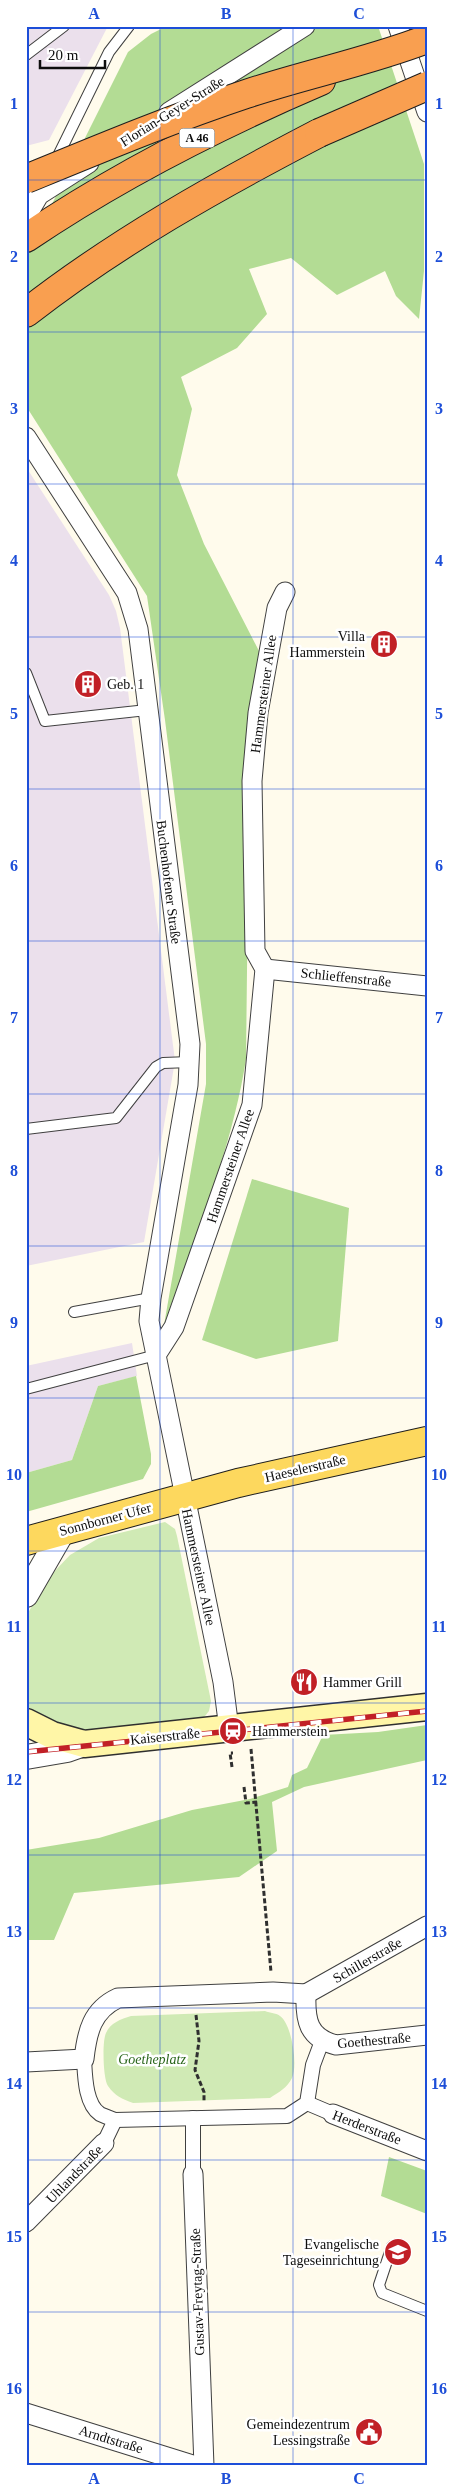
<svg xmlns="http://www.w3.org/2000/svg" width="453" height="2492" font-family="Georgia,serif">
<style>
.industrial{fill:#ebe0ec}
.green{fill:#d0eab5}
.forest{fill:#b3dc94}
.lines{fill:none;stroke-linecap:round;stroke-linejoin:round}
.service-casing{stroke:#404040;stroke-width:12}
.pedestrian-casing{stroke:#404040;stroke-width:16}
.minor-casing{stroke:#404040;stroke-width:21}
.tertiary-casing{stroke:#404040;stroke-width:26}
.secondary-casing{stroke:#2f2f2f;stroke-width:29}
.primary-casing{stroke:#1e1e1e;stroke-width:30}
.motorway-casing{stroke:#1e1e1e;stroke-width:30}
.path{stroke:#2f2f2f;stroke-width:3;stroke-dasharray:5 2.5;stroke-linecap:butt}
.service{stroke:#fff;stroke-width:10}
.pedestrian{stroke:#fff;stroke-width:14}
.minor{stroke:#fff;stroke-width:19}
.tertiary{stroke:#fff;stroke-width:24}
.secondary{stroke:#fff6a7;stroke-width:26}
.primary{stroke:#fdd85e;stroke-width:28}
.motorway{stroke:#f99f50;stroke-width:28}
.rail-casing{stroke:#c12026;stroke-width:5.5}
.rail{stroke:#fff;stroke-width:4;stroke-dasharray:11;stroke-linecap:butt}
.motorway-bridge-casing{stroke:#1e1e1e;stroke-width:30;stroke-linecap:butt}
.motorway-bridge{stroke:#f99f50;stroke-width:28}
.grid{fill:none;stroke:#1d4ed8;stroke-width:1;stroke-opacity:0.55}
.labels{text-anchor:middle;stroke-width:5;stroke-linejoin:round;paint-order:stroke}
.shield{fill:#fff;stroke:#565656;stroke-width:1}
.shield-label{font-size:12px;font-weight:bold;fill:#0d0d0d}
.street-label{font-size:14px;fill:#0d0d0d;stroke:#fff}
.poi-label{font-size:14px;fill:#0d0d0d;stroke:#fff;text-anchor:end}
.park-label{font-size:14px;font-style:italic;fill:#2a661b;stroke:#fff}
.neatline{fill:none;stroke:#1d4ed8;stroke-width:2}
.grid-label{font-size:16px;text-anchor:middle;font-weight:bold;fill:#1d4ed8}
</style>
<rect width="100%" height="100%" fill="#fffbec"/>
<g class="industrial">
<polygon points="26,26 108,26 49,140 26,146"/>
<polygon points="26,467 109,595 116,611 120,628 175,1061 144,1242 26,1266"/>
<polygon points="132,1343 137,1376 98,1386 72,1460 26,1473 26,1366"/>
</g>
<g class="green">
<polygon points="165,1522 175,1529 177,1536 211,1701 209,1711 201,1721 100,1731 78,1730 26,1714 26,1616 52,1574 70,1555 99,1538"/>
<path d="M265,2011C270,2013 277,2013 280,2016C292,2024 298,2066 292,2078C287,2088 279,2092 270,2098L133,2103C122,2099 115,2096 108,2086C103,2079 102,2041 106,2033C110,2023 121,2019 131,2016Z"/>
</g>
<g class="forest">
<path d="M167,26H378L424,164V271L419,319L396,296L385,271L337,295L291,258L249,269L267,314L237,348L181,377L192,409L177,475L204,544L259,651L250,708L246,1059C232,1150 194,1238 164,1325L206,1084V1044L165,720L147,596L26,406V256L128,52L151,34Z"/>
<polygon points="252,1179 349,1208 338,1341 256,1359 202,1340"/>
<polygon points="136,1376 151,1454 151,1464 143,1479 26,1512 26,1473 72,1460 98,1386"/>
<polygon points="427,1725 427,1760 304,1787 272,1802 277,1851 239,1877 74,1893 54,1940 26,1940 26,1850 99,1838 192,1810 250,1799 288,1787 292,1775 307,1768 323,1735 378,1732"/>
<polygon points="389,2157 427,2171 427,2214 381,2196"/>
</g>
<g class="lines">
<g class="service-casing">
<g id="service">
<polyline points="26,55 64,26"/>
<polyline points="55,162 109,52 129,26"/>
<polyline points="26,673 45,721 147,710"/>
<polyline points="26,1129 116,1118 156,1067 163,1063 190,1062"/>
<polyline points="74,1312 151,1298"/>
<polyline points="26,1389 156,1355"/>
<polyline points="392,2246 379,2285 382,2293 427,2311"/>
</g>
</g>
<g class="pedestrian-casing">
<g id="pedestrian">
<path d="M84,2059C85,2075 85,2104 100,2114C104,2116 110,2118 115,2120L287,2116L307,2103L313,2065L322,2041"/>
<polyline points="307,2103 333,2114"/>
<polyline points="104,2143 115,2120"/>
<polyline points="193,2174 193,2118"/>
</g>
</g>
<g class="minor-casing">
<g id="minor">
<polyline points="398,26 427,112"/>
<polyline points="169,112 305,26"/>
<polyline points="26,217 39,195 89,163"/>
<polyline points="26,437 127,593 138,629 190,1044 188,1085 151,1298 149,1321 156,1355"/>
<polyline points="265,969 427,986"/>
<polyline points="229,1729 223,1682 156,1355 174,1327 252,1105 265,969 255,951 252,781 258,713 277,608 285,592"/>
<path d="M306,1994C305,2020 308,2038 336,2045L427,2035"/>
<polyline points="306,1994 427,1926"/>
<path d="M26,2062L84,2059C87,2032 92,2010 118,1998L273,1992L306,1994"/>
<polyline points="333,2114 427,2151"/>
<polyline points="193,2174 204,2466"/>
<polyline points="26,2222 104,2143"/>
<polyline points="26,2413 196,2466"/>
</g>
</g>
<g class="tertiary-casing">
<g id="tertiary">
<polyline points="26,1595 63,1531"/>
<polyline points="26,1757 67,1750 84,1744"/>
</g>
</g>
<g class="secondary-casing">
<polyline id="secondary" points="26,1722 52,1735 84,1744 427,1707"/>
</g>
<g class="primary-casing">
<polyline id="primary" points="26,1541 238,1483 427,1441"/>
</g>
<g class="motorway-casing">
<g id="motorway">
<path d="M26,238C119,175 218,125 321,81"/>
<path d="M26,313C117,242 217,186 319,133"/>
</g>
</g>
<g class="path">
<polyline points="251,1749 271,1972"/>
<polyline points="232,1767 230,1753 233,1753"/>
<polyline points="244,1787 246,1803 257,1802"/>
<polyline points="196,2015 199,2041 195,2070 204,2092 204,2102"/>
</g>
<use href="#service" class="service"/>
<use href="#pedestrian" class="pedestrian"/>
<use href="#minor" class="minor"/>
<use href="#tertiary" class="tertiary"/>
<use href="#secondary" class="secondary"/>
<use href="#primary" class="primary"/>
<use href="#motorway" class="motorway"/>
<g class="rail-casing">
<polyline id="rail" points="26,1752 427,1711"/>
</g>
<use href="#rail" class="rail"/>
<g class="motorway-bridge-casing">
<g id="motorway-bridge">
<polyline points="319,133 427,86"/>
<path d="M26,179C99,149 171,119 246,94C306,74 367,62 427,39"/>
</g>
</g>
<use href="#motorway-bridge" class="motorway-bridge"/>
</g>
<path class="grid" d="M160,26V2466M293,26V2466M26,180H427M26,332H427M26,484H427M26,637H427M26,789H427M26,941H427M26,1094H427M26,1246H427M26,1398H427M26,1551H427M26,1703H427M26,1855H427M26,2008H427M26,2160H427M26,2312H427"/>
<defs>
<g id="building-disc" transform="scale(1.4375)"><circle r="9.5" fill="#c12026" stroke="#fff"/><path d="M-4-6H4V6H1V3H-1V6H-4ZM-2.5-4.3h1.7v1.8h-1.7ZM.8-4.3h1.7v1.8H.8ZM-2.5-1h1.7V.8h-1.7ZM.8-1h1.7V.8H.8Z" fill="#fff"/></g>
<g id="restaurant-disc" transform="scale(1.4375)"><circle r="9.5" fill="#c12026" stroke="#fff"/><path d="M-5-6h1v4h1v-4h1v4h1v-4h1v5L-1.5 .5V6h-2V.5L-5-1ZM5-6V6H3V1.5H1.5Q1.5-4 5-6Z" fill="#fff"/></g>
<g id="station-disc" transform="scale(1.4375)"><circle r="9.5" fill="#c12026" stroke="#fff"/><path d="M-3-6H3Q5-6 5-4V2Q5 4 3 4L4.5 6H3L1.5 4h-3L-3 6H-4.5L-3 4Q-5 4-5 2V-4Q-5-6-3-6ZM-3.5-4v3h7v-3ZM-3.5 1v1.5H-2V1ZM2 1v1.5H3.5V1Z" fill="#fff"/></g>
<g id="school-disc" transform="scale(1.4375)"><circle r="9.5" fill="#c12026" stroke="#fff"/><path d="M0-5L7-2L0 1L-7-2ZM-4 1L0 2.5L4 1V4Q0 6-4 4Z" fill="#fff"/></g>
<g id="civic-disc" transform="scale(1.4375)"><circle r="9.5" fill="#c12026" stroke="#fff"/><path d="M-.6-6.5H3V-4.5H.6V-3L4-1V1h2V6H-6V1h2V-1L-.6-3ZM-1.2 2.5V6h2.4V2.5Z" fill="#fff"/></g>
</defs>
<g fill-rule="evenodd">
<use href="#building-disc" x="384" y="644"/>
<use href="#building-disc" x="88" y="684"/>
<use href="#restaurant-disc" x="304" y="1682"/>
<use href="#station-disc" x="233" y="1731"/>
<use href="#school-disc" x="398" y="2252"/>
<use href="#civic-disc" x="369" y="2432"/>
</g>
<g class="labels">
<rect class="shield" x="179.5" y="128.5" width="35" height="19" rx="4"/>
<g class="shield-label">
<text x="197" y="142">A 46</text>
</g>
<g class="street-label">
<text transform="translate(172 111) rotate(-32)" y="5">Florian-Geyer-Straße</text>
<text transform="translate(263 694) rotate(-82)" y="5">Hammersteiner Allee</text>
<text transform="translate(169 882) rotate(83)" y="5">Buchenhofener Straße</text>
<text transform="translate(346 977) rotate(6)" y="5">Schlieffenstraße</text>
<text transform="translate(230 1166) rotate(-71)" y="5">Hammersteiner Allee</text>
<text transform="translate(305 1468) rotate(-13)" y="5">Haeselerstraße</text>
<text transform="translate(105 1519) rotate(-15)" y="5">Sonnborner Ufer</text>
<text transform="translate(199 1567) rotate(78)" y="5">Hammersteiner Allee</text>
<text transform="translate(165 1736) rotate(-6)" y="5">Kaiserstraße</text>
<text transform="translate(367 1960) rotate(-30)" y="5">Schillerstraße</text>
<text transform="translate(374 2040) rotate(-5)" y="5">Goethestraße</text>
<text transform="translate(367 2127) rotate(21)" y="5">Herderstraße</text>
<text transform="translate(74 2174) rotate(-46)" y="5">Uhlandstraße</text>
<text transform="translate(197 2292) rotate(-92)" y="5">Gustav-Freytag-Straße</text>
<text transform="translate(111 2439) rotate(17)" y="5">Arndtstraße</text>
</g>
<g class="poi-label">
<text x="365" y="641">Villa<tspan x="365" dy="16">Hammerstein</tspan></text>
<text x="107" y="689" text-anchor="start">Geb. 1</text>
<text x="323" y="1687" text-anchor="start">Hammer Grill</text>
<text x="252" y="1736" text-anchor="start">Hammerstein</text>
<text x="379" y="2249">Evangelische<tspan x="379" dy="16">Tageseinrichtung</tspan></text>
<text x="350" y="2429">Gemeindezentrum<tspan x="350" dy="16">Lessingstraße</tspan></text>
</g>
<g class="park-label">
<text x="152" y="2064">Goetheplatz</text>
</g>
</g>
<rect width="453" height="2492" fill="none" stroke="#ffffff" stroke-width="55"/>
<path d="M40 60v8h65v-8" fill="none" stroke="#0d0d0d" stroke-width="2.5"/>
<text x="48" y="60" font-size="15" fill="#0d0d0d" stroke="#ffffff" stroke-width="4" paint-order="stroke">20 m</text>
<rect x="28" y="28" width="398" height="2436" class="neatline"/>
<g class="grid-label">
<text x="94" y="19">A</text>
<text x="226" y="19">B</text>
<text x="359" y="19">C</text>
<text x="14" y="109">1</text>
<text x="439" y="109">1</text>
<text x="14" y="262">2</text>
<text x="439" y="262">2</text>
<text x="14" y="414">3</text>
<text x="439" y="414">3</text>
<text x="14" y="566">4</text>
<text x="439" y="566">4</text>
<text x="14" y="719">5</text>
<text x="439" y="719">5</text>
<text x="14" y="871">6</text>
<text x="439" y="871">6</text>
<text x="14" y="1023">7</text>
<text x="439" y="1023">7</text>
<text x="14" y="1176">8</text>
<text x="439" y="1176">8</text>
<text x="14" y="1328">9</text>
<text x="439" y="1328">9</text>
<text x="14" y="1480">10</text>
<text x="439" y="1480">10</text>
<text x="14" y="1632">11</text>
<text x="439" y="1632">11</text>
<text x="14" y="1785">12</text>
<text x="439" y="1785">12</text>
<text x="14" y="1937">13</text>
<text x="439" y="1937">13</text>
<text x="14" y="2089">14</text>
<text x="439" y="2089">14</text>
<text x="14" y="2242">15</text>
<text x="439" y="2242">15</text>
<text x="14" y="2394">16</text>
<text x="439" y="2394">16</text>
<text x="94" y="2484">A</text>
<text x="226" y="2484">B</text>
<text x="359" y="2484">C</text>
</g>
</svg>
